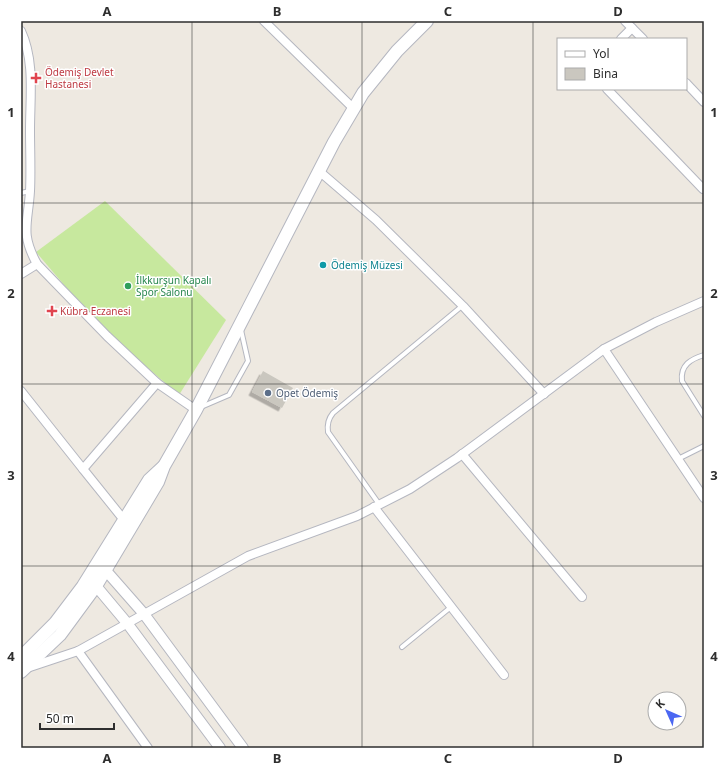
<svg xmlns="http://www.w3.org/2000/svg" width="725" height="769" font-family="'Noto Sans',sans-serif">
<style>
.pitch{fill:#c7e89e}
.building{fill:#cac7bf;filter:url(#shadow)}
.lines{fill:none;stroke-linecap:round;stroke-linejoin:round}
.service-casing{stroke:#b5b7c0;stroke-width:6}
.minor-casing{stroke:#b5b7c0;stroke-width:10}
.tertiary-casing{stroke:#b5b7c0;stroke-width:12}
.secondary-casing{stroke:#b5b7c0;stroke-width:14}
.service{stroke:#fff;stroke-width:4}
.minor{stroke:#fff;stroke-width:8}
.tertiary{stroke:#fff;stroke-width:10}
.secondary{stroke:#fff;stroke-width:12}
.grid{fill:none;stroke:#2e2e2e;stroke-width:1;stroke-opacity:0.55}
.health-dot{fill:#e0444e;stroke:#fff;stroke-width:1.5}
.culture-dot{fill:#0f9aa8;stroke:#fff;stroke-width:1.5}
.leisure-dot{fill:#2e9e5b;stroke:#fff;stroke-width:1.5}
.service-dot{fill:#5c6f8a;stroke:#fff;stroke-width:1.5}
.labels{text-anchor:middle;stroke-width:3;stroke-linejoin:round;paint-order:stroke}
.health-label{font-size:10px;fill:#be3a42;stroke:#fff;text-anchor:start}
.culture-label{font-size:10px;fill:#0d838f;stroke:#fff;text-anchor:start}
.leisure-label{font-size:10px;fill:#27864d;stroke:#fff;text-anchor:start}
.service-label{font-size:10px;fill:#4e5e75;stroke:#fff;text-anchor:start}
.neatline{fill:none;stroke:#2e2e2e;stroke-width:1.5}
.grid-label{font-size:13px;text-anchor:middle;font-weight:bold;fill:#2e2e2e}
</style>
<defs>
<filter id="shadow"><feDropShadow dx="-3.5" dy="3.5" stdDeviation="0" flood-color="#0004"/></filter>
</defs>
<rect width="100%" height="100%" fill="#eee9e1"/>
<polygon class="pitch" points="105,201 226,320 179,395 99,326 36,252"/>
<polygon class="building" points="263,371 293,388 282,408 252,392"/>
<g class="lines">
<g class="service-casing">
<g id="service">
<polyline points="21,193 30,191"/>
<path d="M704,355C691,359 680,365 682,381L704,416"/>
<polyline points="201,407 229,395 248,361 241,330"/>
<polyline points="678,459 704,446"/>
<path d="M379,504L328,432C327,425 328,419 333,413L462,306"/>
<polyline points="402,647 451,607"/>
</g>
</g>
<g class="minor-casing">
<g id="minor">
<polyline points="264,21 354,109"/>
<polyline points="625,21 643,39"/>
<path d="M21,31C35,61 30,97 30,130C30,150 31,171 30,191C28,224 20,233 37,264L107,336L157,383L196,410"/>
<polyline points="621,39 632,28"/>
<polyline points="686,83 704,102"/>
<polyline points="607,89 703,189 704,188"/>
<polyline points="319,171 376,220 463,306 544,394"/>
<polyline points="21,274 37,264"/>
<polyline points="604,349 704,498"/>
<polyline points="21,391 83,469 157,383"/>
<polyline points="462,454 582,597"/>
<polyline points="83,469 124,520"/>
<polyline points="374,507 504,675"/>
<polyline points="78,651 148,748"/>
<polyline points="27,668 78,651 248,556 357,516 410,489 457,458 604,349 656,322 704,301"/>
</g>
</g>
<g class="tertiary-casing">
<g id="tertiary">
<polyline points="101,565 144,614 243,748"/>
<polyline points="91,580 127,623 220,748"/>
</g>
</g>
<g class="secondary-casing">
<g id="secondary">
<polyline points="21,657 55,623 83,586 149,480 163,467"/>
<polyline points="21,672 60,635 96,586 158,482 164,466 196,410 334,142 363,93 397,51 427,21"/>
</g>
</g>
<use href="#service" class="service"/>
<use href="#minor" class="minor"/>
<use href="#tertiary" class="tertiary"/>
<use href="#secondary" class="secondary"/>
</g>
<path class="grid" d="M192,21V748M362,21V748M533,21V748M21,203H704M21,384H704M21,566H704"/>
<g class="health-dot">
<path d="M34 72h4v4h4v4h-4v4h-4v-4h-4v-4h4z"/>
<path d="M50 305h4v4h4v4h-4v4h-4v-4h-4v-4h4z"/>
</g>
<circle class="culture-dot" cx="323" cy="265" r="4"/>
<circle class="leisure-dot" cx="128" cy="286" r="4"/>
<circle class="service-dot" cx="268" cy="393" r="4"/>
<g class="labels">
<g class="health-label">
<text x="45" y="76">Ödemiş Devlet<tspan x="45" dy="12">Hastanesi</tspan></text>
<text x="60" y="315">Kübra Eczanesi</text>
</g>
<g class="culture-label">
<text x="331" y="269">Ödemiş Müzesi</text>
</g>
<g class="leisure-label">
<text x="136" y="284">İlkkurşun Kapalı<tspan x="136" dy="12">Spor Salonu</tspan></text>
</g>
<g class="service-label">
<text x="276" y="397">Opet Ödemiş</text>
</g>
</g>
<rect width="725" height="769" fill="none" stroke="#ffffff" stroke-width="44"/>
<rect x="557" y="38" width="130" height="52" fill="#ffffff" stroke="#ababab"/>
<rect x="565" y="51" width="20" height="6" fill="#ffffff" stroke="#ababab"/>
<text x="593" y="58" font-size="12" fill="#2e2e2e">Yol</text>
<rect x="565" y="68" width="20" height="12" fill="#cac7bf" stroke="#ababab"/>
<text x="593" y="78" font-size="12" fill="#2e2e2e">Bina</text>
<g transform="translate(667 711) rotate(315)"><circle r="19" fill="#ffffff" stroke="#ababab"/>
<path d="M0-3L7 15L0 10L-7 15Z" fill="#4b67f2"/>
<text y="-6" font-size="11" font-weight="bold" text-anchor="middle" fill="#2e2e2e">K</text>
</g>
<path d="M40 723v6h74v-6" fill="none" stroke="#2e2e2e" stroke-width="2"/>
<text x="46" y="723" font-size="12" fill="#2e2e2e" stroke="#ffffff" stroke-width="3" paint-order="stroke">50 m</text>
<rect x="22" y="22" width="681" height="725" class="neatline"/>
<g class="grid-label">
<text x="107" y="16">A</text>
<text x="277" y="16">B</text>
<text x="448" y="16">C</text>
<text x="618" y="16">D</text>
<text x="11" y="117">1</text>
<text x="714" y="117">1</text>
<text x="11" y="298">2</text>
<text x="714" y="298">2</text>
<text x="11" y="480">3</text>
<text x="714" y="480">3</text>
<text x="11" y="661">4</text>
<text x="714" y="661">4</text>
<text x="107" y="763">A</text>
<text x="277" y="763">B</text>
<text x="448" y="763">C</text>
<text x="618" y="763">D</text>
</g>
</svg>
